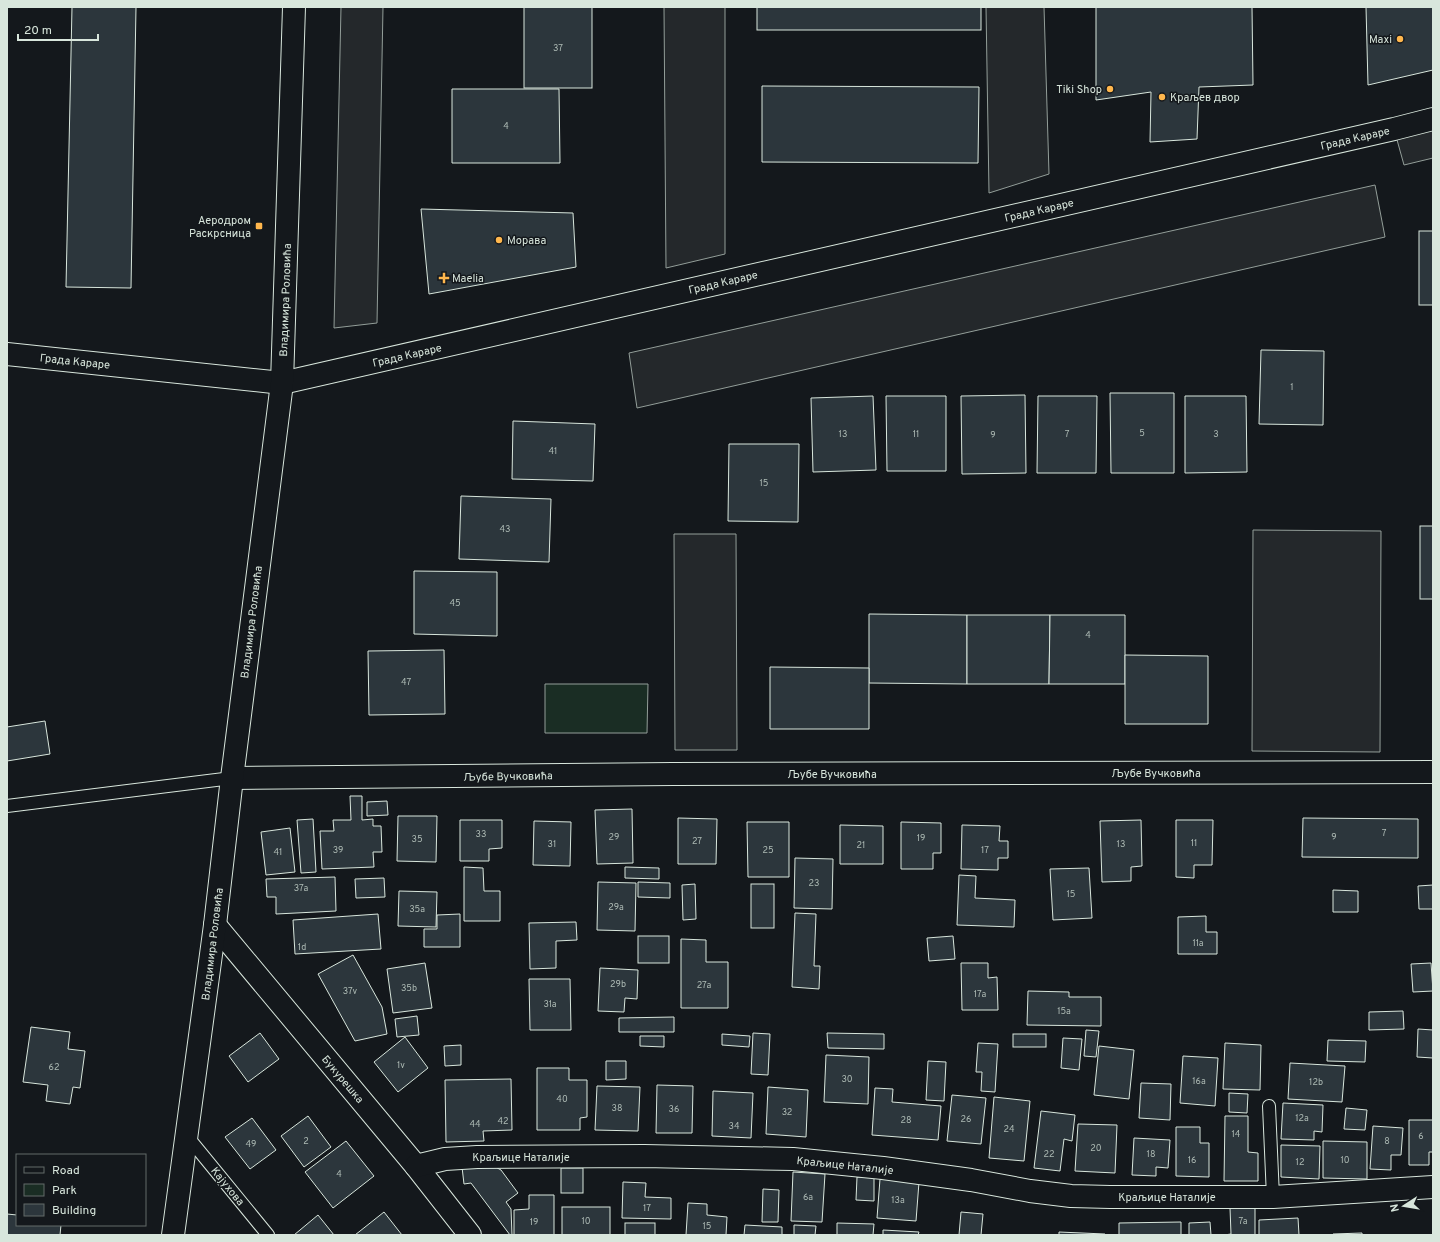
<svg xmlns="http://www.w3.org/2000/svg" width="1440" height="1242" font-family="Overpass,sans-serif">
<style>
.green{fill:#1a2d24;stroke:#939e99}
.parking{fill:#24282b;stroke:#939e99}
.building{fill:#2c363c;stroke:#d8e6dc}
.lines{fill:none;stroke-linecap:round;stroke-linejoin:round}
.lane-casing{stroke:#d8e6dc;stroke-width:14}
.street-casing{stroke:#d8e6dc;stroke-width:24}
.lane{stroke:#14181c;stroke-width:12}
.street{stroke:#14181c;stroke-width:22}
.poi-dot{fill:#ffb74d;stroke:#14181c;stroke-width:1.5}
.labels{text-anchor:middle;stroke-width:3;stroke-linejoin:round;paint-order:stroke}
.number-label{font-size:9px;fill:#adbab4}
.poi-label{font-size:11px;fill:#d8e6dc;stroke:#14181c;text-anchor:end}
.street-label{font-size:11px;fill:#d8e6dc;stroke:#14181c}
</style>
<rect width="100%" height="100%" fill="#14181c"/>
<polygon class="green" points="545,684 648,684 647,733 545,733"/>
<g class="parking">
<polygon points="341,7 383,7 377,323 334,328"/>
<polygon points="664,7 725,7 725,254 666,268"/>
<polygon points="986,7 1044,7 1049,174 989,193"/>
<polygon points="1433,119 1433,158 1404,165 1394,129"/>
<polygon points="1375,185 1385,237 637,408 629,353"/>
<polygon points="1253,530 1381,531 1380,752 1252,751"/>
<polygon points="674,534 736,534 737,750 675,750"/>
</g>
<g class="building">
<polygon points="72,7 136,7 131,288 66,287"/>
<rect x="524" y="7" width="68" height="81"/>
<rect x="757" y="7" width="224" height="23"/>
<polygon points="1096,7 1252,7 1253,85 1199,87 1197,139 1150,142 1151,92 1096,100"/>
<polygon points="1366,7 1433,7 1433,70 1368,85"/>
<polygon points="762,86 979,87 978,163 762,162"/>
<polygon points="452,89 559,89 560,163 452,163"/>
<polygon points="421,209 573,213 576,267 429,294"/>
<rect x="1419" y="231" width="14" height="74"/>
<polygon points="1261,350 1324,351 1323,425 1259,424"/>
<polygon points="1110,393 1174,393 1174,473 1111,473"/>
<polygon points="1025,395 1026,473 962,474 961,396"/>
<polygon points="873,396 876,470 813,472 811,398"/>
<polygon points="886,396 946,396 946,471 887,471"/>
<polygon points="1038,396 1097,396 1096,473 1037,473"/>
<polygon points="1185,396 1246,396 1247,472 1185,473"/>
<polygon points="513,421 595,424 593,481 512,479"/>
<polygon points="729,444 799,444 798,522 728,521"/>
<polygon points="461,496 551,499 549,562 459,559"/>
<rect x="1420" y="526" width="13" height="73"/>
<polygon points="414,571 497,572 497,636 414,634"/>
<polygon points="869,614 967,615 967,684 869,683"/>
<polygon points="967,615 1050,615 1049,684 967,684"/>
<polygon points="1050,615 1125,615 1125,684 1049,684"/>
<polygon points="444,650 445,714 369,715 368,651"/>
<polygon points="1125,655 1208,656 1208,724 1125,724"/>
<polygon points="770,667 869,668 869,729 770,729"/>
<polygon points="45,721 50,754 7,761 7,727"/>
<polygon points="350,796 362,796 362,820 373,819 373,826 381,826 382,852 373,852 374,867 322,869 320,831 334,831 333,820 351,820"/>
<polygon points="387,801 388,815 367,816 367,802"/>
<polygon points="632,809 633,863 597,864 595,810"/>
<polygon points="398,816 437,816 436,862 397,861"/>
<polygon points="678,818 717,819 716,864 678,864"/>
<polygon points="1303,818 1418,819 1418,858 1302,857"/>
<polygon points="313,819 316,872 301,873 297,820"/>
<polygon points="460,820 502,820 502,848 489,849 489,861 460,861"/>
<polygon points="1141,820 1142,866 1131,867 1131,881 1102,882 1100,821"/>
<polygon points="1176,820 1213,820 1212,865 1194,865 1194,878 1176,877"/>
<polygon points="534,821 571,822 570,866 533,865"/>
<polygon points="747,822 789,822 789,877 748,877"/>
<polygon points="901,822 941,823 941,853 933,853 933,869 901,869"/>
<polygon points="840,825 883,826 883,864 840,864"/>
<polygon points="962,825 1000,826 999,841 1008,841 1008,858 998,858 998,870 961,869"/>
<polygon points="290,828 295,872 266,875 261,832"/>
<polygon points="795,858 833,859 832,909 794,908"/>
<polygon points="464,867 483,868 484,891 500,891 500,921 464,921"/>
<polygon points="625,867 659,868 659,879 625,878"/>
<polygon points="1089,868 1092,918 1053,920 1050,869"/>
<polygon points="959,875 976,876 975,898 1015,900 1014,927 957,925"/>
<polygon points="335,877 336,911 276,914 276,897 267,897 266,879"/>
<polygon points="384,878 385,897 356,898 355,879"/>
<polygon points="598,882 636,883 635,931 597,930"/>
<polygon points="638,882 670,883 670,898 638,897"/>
<polygon points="695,884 696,919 683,920 682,885"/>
<rect x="751" y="884" width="23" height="44"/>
<polygon points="1433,885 1433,909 1419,909 1418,886"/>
<polygon points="1333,890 1358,891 1358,912 1333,912"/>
<polygon points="399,891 437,892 436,927 398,926"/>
<polygon points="795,913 816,914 814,966 820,966 819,989 792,987"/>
<polygon points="378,914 381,949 295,954 293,920"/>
<polygon points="460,914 460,947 424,947 424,929 437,929 437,915"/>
<polygon points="1206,916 1206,932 1217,932 1217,954 1178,954 1178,917"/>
<polygon points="576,922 577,940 556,941 556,968 530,969 529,923"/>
<rect x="638" y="936" width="31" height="27"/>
<polygon points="953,936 955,959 929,961 927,938"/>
<polygon points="681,939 706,940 706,962 728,962 728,1008 681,1008"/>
<polygon points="353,955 382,1007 387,1034 355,1041 318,974"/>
<polygon points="425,963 432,1008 393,1013 387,969"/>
<polygon points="961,963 988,963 988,978 997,977 998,1010 962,1010"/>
<polygon points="1431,963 1433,991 1413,992 1411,964"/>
<polygon points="600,968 638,970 637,999 625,998 624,1012 598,1011"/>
<polygon points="529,979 570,979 571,1030 530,1030"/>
<polygon points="1028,991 1069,992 1069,997 1101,997 1101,1026 1027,1025"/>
<polygon points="1403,1011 1404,1029 1369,1030 1369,1012"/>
<polygon points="417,1016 419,1035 397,1037 395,1019"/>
<polygon points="674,1017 674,1032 619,1032 619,1018"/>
<polygon points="31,1027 70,1032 68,1049 85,1051 80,1088 73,1087 70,1104 46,1101 48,1085 23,1082"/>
<polygon points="1418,1029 1433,1030 1433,1058 1417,1057"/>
<polygon points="1086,1030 1099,1031 1096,1057 1084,1056"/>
<polygon points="260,1033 279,1059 248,1082 229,1056"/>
<polygon points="753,1033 770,1034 768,1075 751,1074"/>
<polygon points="827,1033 884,1034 884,1049 828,1048"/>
<polygon points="722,1034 750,1036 749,1047 722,1045"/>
<rect x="1013" y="1034" width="33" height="13"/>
<polygon points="640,1036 664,1036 664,1047 640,1046"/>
<polygon points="405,1037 428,1068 398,1092 374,1062"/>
<polygon points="1063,1038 1082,1039 1079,1070 1061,1068"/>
<polygon points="1328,1040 1366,1041 1365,1062 1327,1061"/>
<polygon points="978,1043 998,1044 995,1092 981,1091 982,1072 976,1072"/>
<polygon points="1225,1043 1261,1045 1260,1090 1223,1089"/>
<polygon points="461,1045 461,1065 445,1066 444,1046"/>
<polygon points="1099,1046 1134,1050 1129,1099 1094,1095"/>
<polygon points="826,1055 869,1057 868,1104 824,1102"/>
<polygon points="1183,1056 1218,1058 1215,1106 1180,1103"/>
<polygon points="606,1061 626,1061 626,1079 606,1080"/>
<polygon points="928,1061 946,1062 944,1101 926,1100"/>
<polygon points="1290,1063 1345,1066 1342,1102 1288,1099"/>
<polygon points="537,1068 569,1068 569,1080 587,1080 587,1117 580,1118 580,1130 537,1130"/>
<polygon points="511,1079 512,1130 483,1131 484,1141 446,1142 445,1080"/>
<polygon points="1141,1083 1171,1084 1170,1120 1139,1118"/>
<polygon points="657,1085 693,1086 692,1133 656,1133"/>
<polygon points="597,1086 640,1087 638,1131 595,1130"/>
<polygon points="768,1087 808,1090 806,1137 766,1134"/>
<polygon points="875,1088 893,1089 892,1102 941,1106 938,1140 872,1135"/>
<polygon points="713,1091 753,1093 751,1138 712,1136"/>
<polygon points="1229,1093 1248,1094 1247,1113 1229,1112"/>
<polygon points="952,1095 986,1098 981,1144 947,1141"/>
<polygon points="994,1097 1030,1101 1024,1161 989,1158"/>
<polygon points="1283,1103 1323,1105 1322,1132 1314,1131 1314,1140 1281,1139"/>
<polygon points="1346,1108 1367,1110 1365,1130 1344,1129"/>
<polygon points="1041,1111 1075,1115 1072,1141 1064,1139 1060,1171 1034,1168"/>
<polygon points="308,1116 331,1147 304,1167 281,1136"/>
<polygon points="1225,1116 1248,1116 1248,1152 1258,1153 1258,1181 1224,1181"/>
<polygon points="252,1118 276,1150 250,1169 225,1137"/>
<polygon points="1409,1120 1433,1120 1433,1152 1429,1152 1429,1165 1409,1165"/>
<polygon points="1078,1124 1117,1125 1115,1173 1075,1171"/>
<polygon points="1373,1126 1403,1128 1401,1155 1391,1155 1391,1170 1370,1169"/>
<polygon points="1176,1127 1200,1127 1200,1143 1209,1143 1209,1177 1176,1176"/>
<polygon points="1134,1138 1170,1140 1168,1168 1156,1167 1156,1176 1132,1175"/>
<polygon points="346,1141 374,1176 333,1208 305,1172"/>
<polygon points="1323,1141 1367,1142 1367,1179 1323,1178"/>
<polygon points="1281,1145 1320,1146 1319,1179 1281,1177"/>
<polygon points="490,1164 501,1170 518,1193 506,1202 511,1209 512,1235 510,1235 471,1183 464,1184 462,1167"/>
<rect x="561" y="1168" width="22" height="25"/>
<polygon points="793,1172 825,1174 822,1222 791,1221"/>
<polygon points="857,1177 874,1177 874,1201 856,1200"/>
<polygon points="880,1179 919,1182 916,1221 877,1218"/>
<polygon points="623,1182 646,1183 645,1197 671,1198 671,1219 622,1218"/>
<polygon points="763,1189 779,1190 778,1222 762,1222"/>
<polygon points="529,1195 554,1195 554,1235 514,1235 514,1210 529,1209"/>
<polygon points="688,1203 707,1204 707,1215 727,1217 726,1235 686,1235"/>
<rect x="562" y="1207" width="48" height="28"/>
<polygon points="1230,1208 1255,1208 1255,1235 1224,1235 1231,1234"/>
<polygon points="384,1212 402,1235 355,1235"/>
<polygon points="961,1212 983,1214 981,1235 959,1235"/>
<polygon points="7,1214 17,1215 17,1225 61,1225 60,1235 7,1235"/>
<polygon points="318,1215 334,1235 294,1235"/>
<polygon points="1298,1218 1299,1235 1259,1235 1259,1220"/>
<polygon points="1181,1222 1181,1235 1119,1235 1119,1223"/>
<polygon points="1210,1222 1211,1235 1220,1235 1189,1235 1189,1223"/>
<rect x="625" y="1223" width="30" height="12"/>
<polygon points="837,1223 874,1224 873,1235 837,1235"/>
<polygon points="745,1225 782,1227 782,1235 744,1235"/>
<polygon points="794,1225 816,1226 815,1235 794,1235"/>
<polygon points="883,1230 919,1232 918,1235 883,1235"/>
<polygon points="1059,1232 1105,1234 1105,1235 1059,1235"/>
<polygon points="1362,1233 1362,1235 1333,1235 1333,1234"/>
</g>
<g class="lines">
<g class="lane-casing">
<g id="lane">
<polyline points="7,806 232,778"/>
<polyline points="1269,1106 1273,1197"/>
<polyline points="187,1136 268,1235"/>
</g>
</g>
<g class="street-casing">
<g id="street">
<polyline points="7,354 282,383 1394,129 1433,119"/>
<polyline points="232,778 673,774 1433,772"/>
<polyline points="215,925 416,1166 470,1235"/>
<polyline points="416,1166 445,1159 477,1157 644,1156 793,1159 883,1168 971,1180 1030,1191 1071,1196 1110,1197 1273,1197 1433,1187"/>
<polyline points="173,1235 215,925 232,778 282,383 294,7"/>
</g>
</g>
<use href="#lane" class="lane"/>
<use href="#street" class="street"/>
</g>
<g class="poi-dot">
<circle cx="1400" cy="39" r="4"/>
<circle cx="1110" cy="89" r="4"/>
<circle cx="1162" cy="97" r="4"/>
<rect x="255" y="222" width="8" height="8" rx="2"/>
<circle cx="499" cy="240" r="4"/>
<path d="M442 272h4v4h4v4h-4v4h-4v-4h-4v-4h4z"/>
</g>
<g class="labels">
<g class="number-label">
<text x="558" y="51">37</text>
<text x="506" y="129">4</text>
<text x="1292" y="390">1</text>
<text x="1142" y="436">5</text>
<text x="843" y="437">13</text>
<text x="916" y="437">11</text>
<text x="1067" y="437">7</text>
<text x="1216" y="437">3</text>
<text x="993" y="438">9</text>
<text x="553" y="454">41</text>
<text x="764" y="486">15</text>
<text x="505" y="532">43</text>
<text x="455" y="606">45</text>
<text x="1088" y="638">4</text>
<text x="406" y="685">47</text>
<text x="1384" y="836">7</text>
<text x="481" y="837">33</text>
<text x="614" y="840">29</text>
<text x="1334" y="840">9</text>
<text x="921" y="841">19</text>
<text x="417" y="842">35</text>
<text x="697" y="844">27</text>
<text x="1194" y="846">11</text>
<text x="552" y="847">31</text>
<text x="1121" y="847">13</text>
<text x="861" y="848">21</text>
<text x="338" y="853">39</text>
<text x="768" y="853">25</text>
<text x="985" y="853">17</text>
<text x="278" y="855">41</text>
<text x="814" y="886">23</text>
<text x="301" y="891">37a</text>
<text x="1071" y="897">15</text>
<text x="616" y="910">29a</text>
<text x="417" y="912">35a</text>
<text x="1198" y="946">11a</text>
<text x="302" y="950">1d</text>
<text x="618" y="987">29b</text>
<text x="704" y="988">27a</text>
<text x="409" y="991">35b</text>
<text x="350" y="994">37v</text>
<text x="980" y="997">17a</text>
<text x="550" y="1007">31a</text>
<text x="1064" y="1014">15a</text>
<text x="401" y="1068">1v</text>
<text x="54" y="1070">62</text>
<text x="847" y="1082">30</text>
<text x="1199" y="1084">16a</text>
<text x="1316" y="1085">12b</text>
<text x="562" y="1102">40</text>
<text x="617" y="1111">38</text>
<text x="674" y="1112">36</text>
<text x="787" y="1115">32</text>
<text x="1302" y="1121">12a</text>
<text x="966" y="1122">26</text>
<text x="906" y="1123">28</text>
<text x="503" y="1124">42</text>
<text x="475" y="1127">44</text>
<text x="734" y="1129">34</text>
<text x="1009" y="1132">24</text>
<text x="1236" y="1137">14</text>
<text x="1421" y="1139">6</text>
<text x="306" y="1144">2</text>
<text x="1387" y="1144">8</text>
<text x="251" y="1147">49</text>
<text x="1096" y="1151">20</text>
<text x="1049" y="1157">22</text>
<text x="1151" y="1157">18</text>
<text x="1192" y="1163">16</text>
<text x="1345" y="1163">10</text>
<text x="1300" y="1165">12</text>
<text x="339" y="1177">4</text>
<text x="808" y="1200">6a</text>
<text x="898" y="1203">13a</text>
<text x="647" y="1211">17</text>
<text x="586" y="1224">10</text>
<text x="1243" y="1224">7a</text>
<text x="534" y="1225">19</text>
<text x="707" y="1229">15</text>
</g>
<g class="poi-label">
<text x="1392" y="43">Maxi</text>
<text x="1102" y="93">Tiki Shop</text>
<text x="1170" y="101" text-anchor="start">Краљев двор</text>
<text x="251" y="224">Аеродром<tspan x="251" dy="13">Раскрсница</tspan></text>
<text x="507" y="244" text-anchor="start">Морава</text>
<text x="452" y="282" text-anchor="start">Maelia</text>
</g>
<g class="street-label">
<text transform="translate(1355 138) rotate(-13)" y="4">Града Караре</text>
<text transform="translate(1039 210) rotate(-13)" y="4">Града Караре</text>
<text transform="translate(723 282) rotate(-13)" y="4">Града Караре</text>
<text transform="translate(285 300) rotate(-88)" y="4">Владимира Роловића</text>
<text transform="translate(407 355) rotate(-13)" y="4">Града Караре</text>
<text transform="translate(75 361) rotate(6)" y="4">Града Караре</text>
<text transform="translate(251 622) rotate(-83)" y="4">Владимира Роловића</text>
<text x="1156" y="777">Љубе Вучковића</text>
<text x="832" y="778">Љубе Вучковића</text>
<text transform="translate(508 776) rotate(-1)" y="4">Љубе Вучковића</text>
<text transform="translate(212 944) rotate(-83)" y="4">Владимира Роловића</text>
<text transform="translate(343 1079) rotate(50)" y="4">Букурешка</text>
<text x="521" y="1161">Краљице Наталије</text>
<text transform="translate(845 1165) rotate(6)" y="4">Краљице Наталије</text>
<text transform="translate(228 1186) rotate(51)" y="4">Кајухова</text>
<text x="1167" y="1201">Краљице Наталије</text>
</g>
</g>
<rect width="1440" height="1242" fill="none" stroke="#d8e6dc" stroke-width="16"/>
<rect x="16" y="1154" width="130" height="72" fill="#14181c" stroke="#626a69"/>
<rect x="24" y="1167" width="20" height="6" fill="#14181c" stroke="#626a69"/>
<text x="52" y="1174" font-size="12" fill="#d8e6dc">Road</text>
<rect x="24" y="1184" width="20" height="12" fill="#1a2d24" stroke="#626a69"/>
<text x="52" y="1194" font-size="12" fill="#d8e6dc">Park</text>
<rect x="24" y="1204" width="20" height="12" fill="#2c363c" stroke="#626a69"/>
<text x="52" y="1214" font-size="12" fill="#d8e6dc">Building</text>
<g transform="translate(1404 1206) rotate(258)" stroke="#14181c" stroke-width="3" paint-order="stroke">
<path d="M0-3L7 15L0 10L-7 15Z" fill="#d8e6dc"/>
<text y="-6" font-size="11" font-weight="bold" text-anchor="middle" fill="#d8e6dc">N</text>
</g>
<path d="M18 34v6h80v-6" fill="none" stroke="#d8e6dc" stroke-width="2"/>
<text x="24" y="34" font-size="12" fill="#d8e6dc" stroke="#14181c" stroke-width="3" paint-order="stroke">20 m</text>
</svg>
